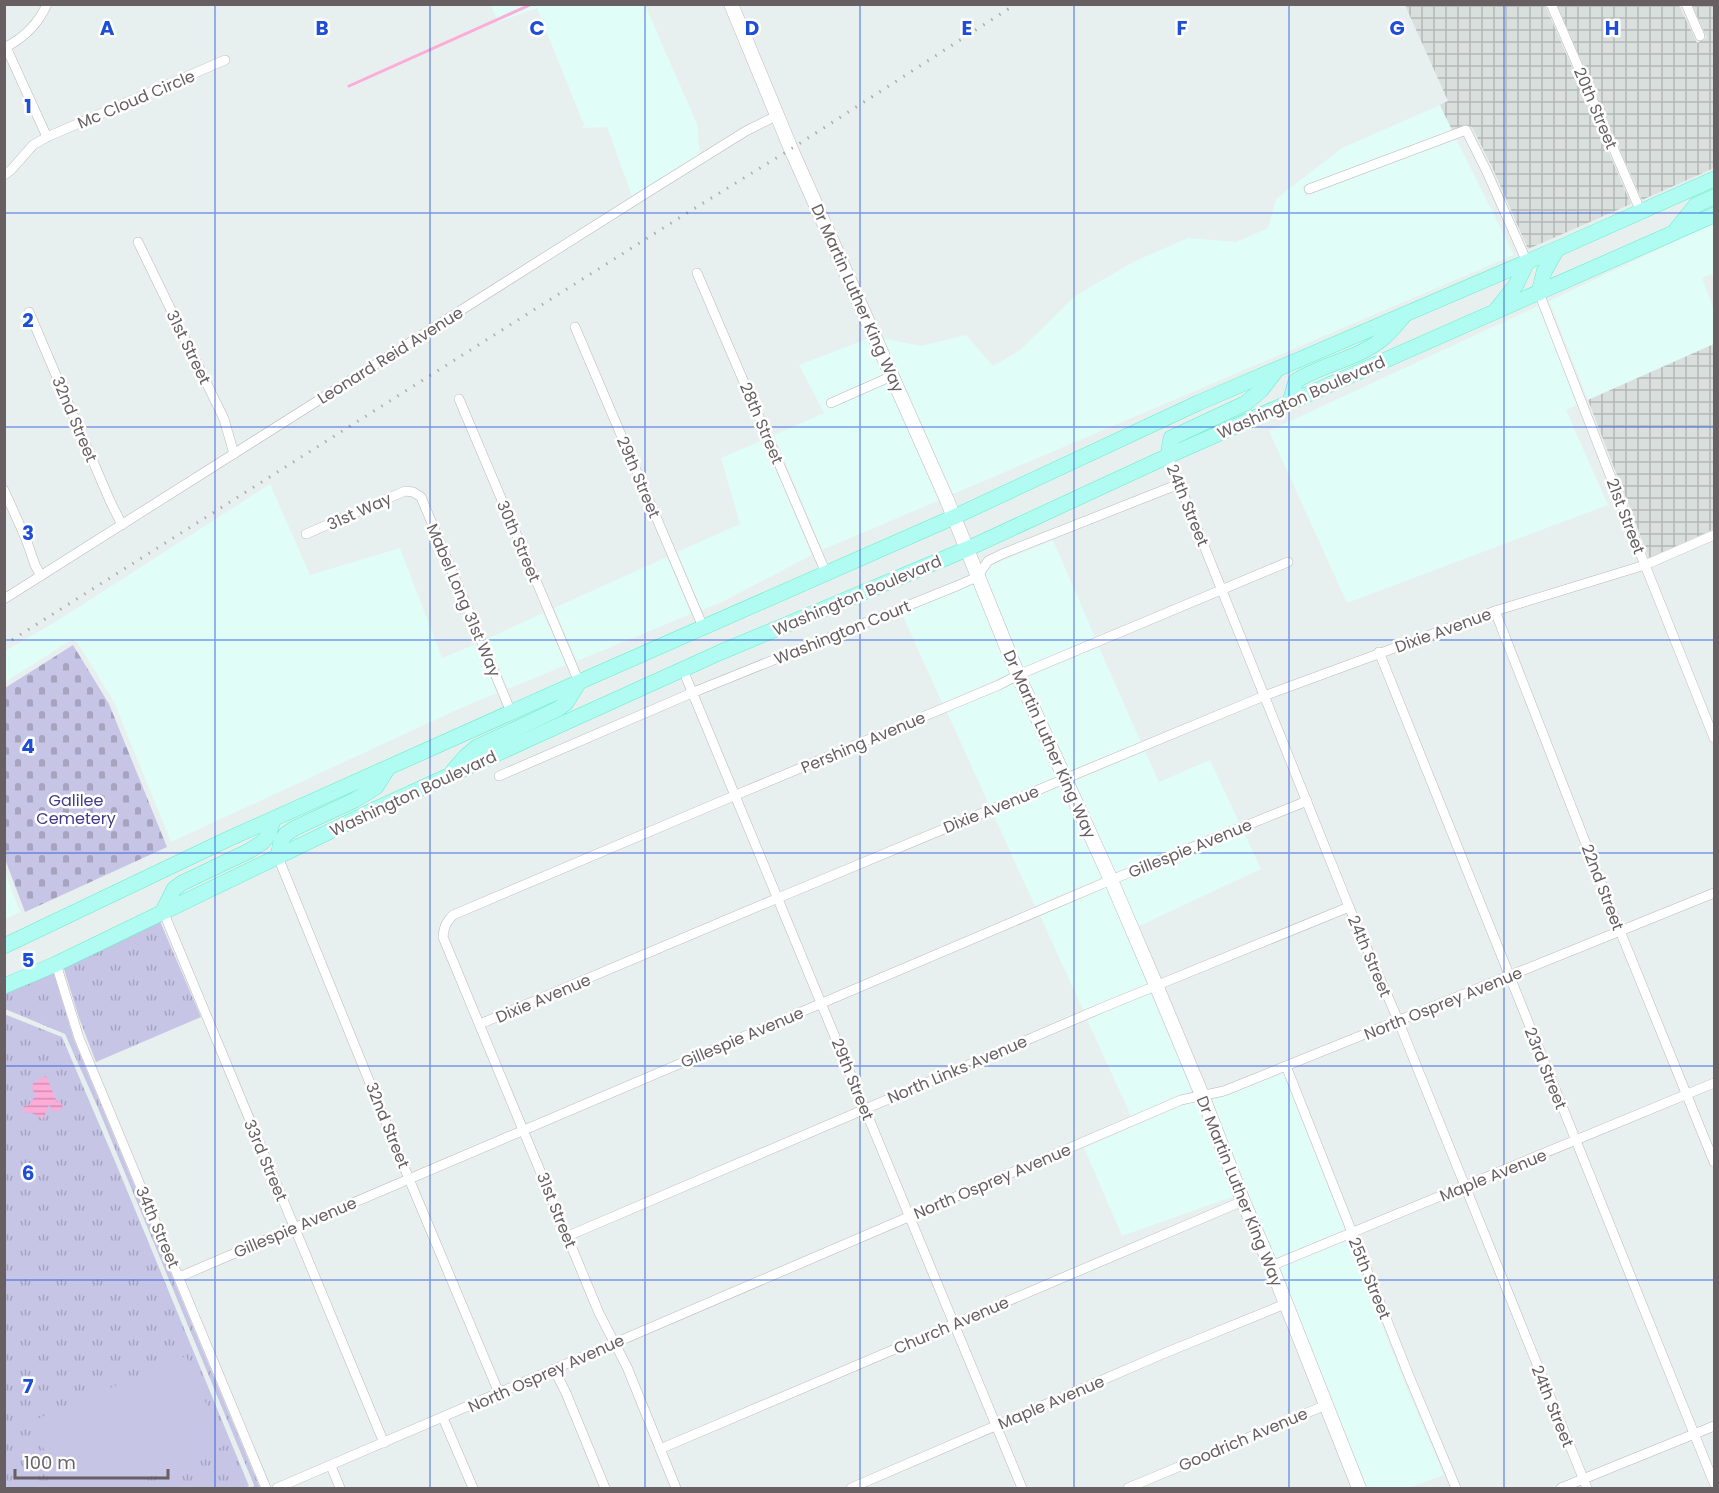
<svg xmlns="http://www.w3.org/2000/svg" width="1719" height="1493" font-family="Poppins,sans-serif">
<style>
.commercial{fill:#e0fdf7}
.industrial{fill:url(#industrial-grid)}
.cemetery{fill:url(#cemetery-stones)}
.park{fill:url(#park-tufts)}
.pitch{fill:#c6c5e6}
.water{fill:url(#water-rules)}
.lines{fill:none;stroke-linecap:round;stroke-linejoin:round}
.stream{stroke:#fcacd7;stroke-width:3}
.street-casing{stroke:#bdb7b9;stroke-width:10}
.secondary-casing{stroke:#c0b8bb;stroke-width:15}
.primary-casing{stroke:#64edc9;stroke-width:16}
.street{stroke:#fff;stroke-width:9}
.secondary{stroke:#fff;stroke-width:14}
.primary{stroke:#b0fcf2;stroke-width:15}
.rail{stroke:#afadad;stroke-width:3;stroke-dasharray:1.5 8;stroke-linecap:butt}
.grid{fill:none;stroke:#1d4ed8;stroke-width:1.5;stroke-opacity:0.55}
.labels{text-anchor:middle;stroke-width:5;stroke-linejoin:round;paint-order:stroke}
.street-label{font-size:16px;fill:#675f62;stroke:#fff}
.park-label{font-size:16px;fill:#403b8a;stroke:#fff}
.grid-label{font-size:20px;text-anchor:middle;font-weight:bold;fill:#1d4ed8;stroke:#fff;stroke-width:5;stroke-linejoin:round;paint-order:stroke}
</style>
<defs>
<pattern id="industrial-grid" width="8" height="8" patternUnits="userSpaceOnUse" patternTransform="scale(1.5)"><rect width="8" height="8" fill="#d9dfdd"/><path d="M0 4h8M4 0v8" fill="none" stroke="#b4b8b7"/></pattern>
<pattern id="cemetery-stones" width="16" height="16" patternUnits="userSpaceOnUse" patternTransform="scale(1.5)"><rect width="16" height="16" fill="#c6c5e6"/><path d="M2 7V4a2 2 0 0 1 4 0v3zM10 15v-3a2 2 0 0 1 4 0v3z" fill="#a5a3be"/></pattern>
<pattern id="park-tufts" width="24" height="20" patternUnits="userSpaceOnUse" patternTransform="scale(1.5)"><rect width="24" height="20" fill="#c6c5e6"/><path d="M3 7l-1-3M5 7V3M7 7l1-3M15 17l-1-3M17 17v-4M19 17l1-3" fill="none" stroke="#a5a3be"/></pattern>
<pattern id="water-rules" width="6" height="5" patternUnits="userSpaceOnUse" patternTransform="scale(1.5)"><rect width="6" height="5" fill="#fcacd7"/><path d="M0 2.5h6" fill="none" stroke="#d08fb2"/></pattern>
</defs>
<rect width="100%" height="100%" fill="#e7f0ee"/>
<g class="commercial">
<polygon points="491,5 645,5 697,124 700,154 632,196 607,127 582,128 584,125 537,8 498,22"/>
<polygon points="1440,105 1452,130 1302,186 1306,196 1456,139 1514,255 951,495 882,338 921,346 966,335 993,366 1019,351 1075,296 1135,261 1188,238 1236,242 1268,228 1276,199 1342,148"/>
<polygon points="1714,223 1714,273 1702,278 1714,310 1714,344 1588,400 1549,301"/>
<polygon points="1538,306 1577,405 1566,410 1608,505 1347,603 1269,431"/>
<polygon points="869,338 940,500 822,550 774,435 824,413 799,365"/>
<polygon points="763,440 812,555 722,602 702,610 677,552 740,524 721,458"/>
<polygon points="270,484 310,575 400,548 442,658 476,644 497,693 461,708 171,842 114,702 77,642 73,640 70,641 5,682 5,651 57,621"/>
<polygon points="1053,540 1095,637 1022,668 984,577 992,565"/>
<polygon points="667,557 691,614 577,661 554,608"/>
<polygon points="974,584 1011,673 942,703 902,614"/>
<polygon points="543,613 566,665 508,689 487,639"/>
<polygon points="1099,647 1141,742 1067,772 1026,678"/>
<polygon points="1015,683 1056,777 989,805 947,712"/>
<polygon points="1145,751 1159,782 1210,760 1239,822 1114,873 1072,782"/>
<polygon points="1061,786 1103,877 1035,906 993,814"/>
<polygon points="1244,832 1261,869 1137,927 1118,882"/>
<polygon points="5,872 20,912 5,919 4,919"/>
<polygon points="1107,887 1149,983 1083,1010 1040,916"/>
<polygon points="1153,992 1194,1091 1179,1095 1131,1116 1087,1020"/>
<polygon points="1283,1073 1345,1230 1274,1259 1249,1199 1210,1100 1225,1096"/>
<polygon points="1198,1101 1236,1199 1234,1200 1232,1197 1122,1236 1084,1148 1183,1105"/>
<polygon points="1349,1240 1403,1379 1444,1475 1408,1488 1365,1488 1278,1269"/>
</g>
<g class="industrial">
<polygon points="1405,5 1545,5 1631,204 1528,249 1493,169 1472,127 1464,125 1452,130 1440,105 1448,101"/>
<polygon points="1557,5 1679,5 1697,43 1707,38 1692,5 1714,5 1714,168 1642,200"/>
<polygon points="1714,344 1714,529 1649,558 1588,400"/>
</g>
<polygon class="cemetery" points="73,645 109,704 167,847 25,912 5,859 5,688"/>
<g class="park">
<polygon points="159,919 201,1017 96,1062 79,1018 63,966"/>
<polygon points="53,971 74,1040 260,1488 253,1488 254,1485 98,1108 65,1034 5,1009 4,991"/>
<polygon points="4,1014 62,1037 117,1166 249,1486 244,1488 7,1488 4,1482"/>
</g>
<polygon class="pitch" points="186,1356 224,1446 122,1488 60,1488 32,1421"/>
<polygon class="water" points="46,1076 57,1102 60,1101 63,1108 53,1112 49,1105 43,1119 30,1112 25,1113 22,1109 24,1106 28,1106 36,1095 32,1089 33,1083"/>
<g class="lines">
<polyline class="stream" points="349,86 532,4"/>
<g class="street-casing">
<g id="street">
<polyline points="1551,4 1641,212"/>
<polyline points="1686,4 1700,36"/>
<polyline points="6,47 47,137"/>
<path d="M4,48C24,38 38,25 47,4"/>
<polyline points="4,175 11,170 33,145 47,137 225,60"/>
<polyline points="1309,189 1466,130 1487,172 1527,262"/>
<polyline points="138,242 224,419 234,454"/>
<polyline points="697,273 826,573"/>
<polyline points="1539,293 1645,565 1714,738"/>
<polyline points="29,312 110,501 122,525"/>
<polyline points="575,327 703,627"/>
<polyline points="459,399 579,682"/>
<polyline points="831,403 892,376"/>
<polyline points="1168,456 1349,907 1398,1020 1587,1488"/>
<polyline points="4,490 26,539 35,565 41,576"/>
<polyline points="306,534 405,491 413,492 421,497 511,712"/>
<polyline points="4,599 648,192 746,131 778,115"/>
<polyline points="1495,611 1620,931 1714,1162"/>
<polyline points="1379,652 1714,1483"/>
<polyline points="683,670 1022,1488"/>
<polyline points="499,776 694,692 959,585 977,577 988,561 1002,554 1179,484"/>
<polyline points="278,857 409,1179 499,1393"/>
<polyline points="163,911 384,1443"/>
<polyline points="56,964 79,1038 266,1488"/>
<polyline points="480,1024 778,898 1264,696 1495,611 1645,565 1714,535"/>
<polyline points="1286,1066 1409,1376 1456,1488"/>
<polyline points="568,1236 1104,1007 1349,907"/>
<polyline points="1271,1266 1714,1083"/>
<polyline points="179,1277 1111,880 1307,801"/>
<polyline points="554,1369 566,1393 605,1488"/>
<polyline points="443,1418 473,1488"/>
<polyline points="660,1449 1243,1201"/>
<polyline points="331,1466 340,1488"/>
<polyline points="277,1488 1181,1100 1224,1091 1714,893"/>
<path d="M676,1488L627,1367L599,1313L443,937C444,927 446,922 453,915L736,795L999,685L1018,675L1288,562"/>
<polyline points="851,1488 1165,1353 1285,1304"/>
<polyline points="1128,1488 1326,1405"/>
<polyline points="1561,1488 1714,1426"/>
</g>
</g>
<g class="secondary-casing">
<polyline id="secondary" points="731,4 791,149 947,500 1018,675 1111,880 1156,985 1202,1095 1243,1201 1271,1266 1359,1488"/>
</g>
<g class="primary-casing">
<g id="primary">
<polyline points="1676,230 1696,205 1714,197"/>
<polyline points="1539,293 1544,272 1557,249"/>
<polyline points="1497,309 1516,285 1527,262"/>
<path d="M1290,402L1296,381C1322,364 1358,359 1382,339C1390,333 1396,325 1402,318"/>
<polyline points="1168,456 1171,438 1246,403 1261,390 1275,372"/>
<polyline points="453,771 466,756 477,747 558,709 566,703 579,682"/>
<polyline points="278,857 281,841 286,834 295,828 355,800 376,787 388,768"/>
<polyline points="163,911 174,889 182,883 249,851 263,842 269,834 273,820"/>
<polyline points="4,946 226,840 579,682 954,517 1198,403 1557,249 1714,179"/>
<polyline points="4,986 56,964 376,809 529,739 721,652 967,549 1168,456 1714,215"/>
</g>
</g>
<use href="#street" class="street"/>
<use href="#secondary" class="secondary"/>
<use href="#primary" class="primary"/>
<polyline class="rail" points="4,645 687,213 791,149 1016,4"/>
</g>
<path class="grid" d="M215,4V1488M430,4V1488M645,4V1488M860,4V1488M1074,4V1488M1289,4V1488M1504,4V1488M4,213H1714M4,427H1714M4,640H1714M4,853H1714M4,1066H1714M4,1280H1714"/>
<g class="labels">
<g class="street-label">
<text transform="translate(136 99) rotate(-23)" y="6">Mc Cloud Circle</text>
<text transform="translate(1596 108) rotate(67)" y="6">20th Street</text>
<text transform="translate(858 298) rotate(66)" y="6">Dr Martin Luther King Way</text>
<text transform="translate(189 347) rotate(64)" y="6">31st Street</text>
<text transform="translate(390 355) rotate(-32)" y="6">Leonard Reid Avenue</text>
<text transform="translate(1301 397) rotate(-24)" y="6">Washington Boulevard</text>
<text transform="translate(75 419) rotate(67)" y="6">32nd Street</text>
<text transform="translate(762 423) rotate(67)" y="6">28th Street</text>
<text transform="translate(639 477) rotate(67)" y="6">29th Street</text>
<text transform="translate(1188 505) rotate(68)" y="6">24th Street</text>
<text transform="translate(359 511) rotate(-24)" y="6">31st Way</text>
<text transform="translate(1626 516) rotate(69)" y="6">21st Street</text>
<text transform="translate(519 541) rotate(67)" y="6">30th Street</text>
<text transform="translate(857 595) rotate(-23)" y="6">Washington Boulevard</text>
<text transform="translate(464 600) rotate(67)" y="6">Mabel Long 31st Way</text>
<text transform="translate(1443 630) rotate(-20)" y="6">Dixie Avenue</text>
<text transform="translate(842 632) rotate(-22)" y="6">Washington Court</text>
<text transform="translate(863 742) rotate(-23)" y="6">Pershing Avenue</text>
<text transform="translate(1050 744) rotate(66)" y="6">Dr Martin Luther King Way</text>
<text transform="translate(413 793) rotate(-25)" y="6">Washington Boulevard</text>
<text transform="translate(991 809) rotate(-22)" y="6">Dixie Avenue</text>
<text transform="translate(1190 848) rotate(-22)" y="6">Gillespie Avenue</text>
<text transform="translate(1603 887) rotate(69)" y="6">22nd Street</text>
<text transform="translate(1370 956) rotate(67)" y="6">24th Street</text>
<text transform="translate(543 998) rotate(-23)" y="6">Dixie Avenue</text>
<text transform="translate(1443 1003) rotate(-22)" y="6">North Osprey Avenue</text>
<text transform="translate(742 1037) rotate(-23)" y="6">Gillespie Avenue</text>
<text transform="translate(1546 1068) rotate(68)" y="6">23rd Street</text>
<text transform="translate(957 1069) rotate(-23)" y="6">North Links Avenue</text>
<text transform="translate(853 1079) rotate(68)" y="6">29th Street</text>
<text transform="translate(388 1125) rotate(68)" y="6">32nd Street</text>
<text transform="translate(266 1160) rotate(67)" y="6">33rd Street</text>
<text transform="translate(1493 1175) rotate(-22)" y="6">Maple Avenue</text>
<text transform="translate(992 1181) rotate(-23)" y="6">North Osprey Avenue</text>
<text transform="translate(1240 1191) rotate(68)" y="6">Dr Martin Luther King Way</text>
<text transform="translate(557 1210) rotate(68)" y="6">31st Street</text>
<text transform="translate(158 1227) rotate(67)" y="6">34th Street</text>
<text transform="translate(295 1227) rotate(-23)" y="6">Gillespie Avenue</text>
<text transform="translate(1370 1278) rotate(68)" y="6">25th Street</text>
<text transform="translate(951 1325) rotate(-23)" y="6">Church Avenue</text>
<text transform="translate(546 1373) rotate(-24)" y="6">North Osprey Avenue</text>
<text transform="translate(1051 1402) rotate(-23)" y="6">Maple Avenue</text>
<text transform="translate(1553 1406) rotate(68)" y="6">24th Street</text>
<text transform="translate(1243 1439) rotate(-23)" y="6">Goodrich Avenue</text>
</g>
<g class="park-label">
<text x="76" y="806">Galilee<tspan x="76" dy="18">Cemetery</tspan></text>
</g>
</g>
<g class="grid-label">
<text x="107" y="35">A</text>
<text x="322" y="35">B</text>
<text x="537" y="35">C</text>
<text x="752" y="35">D</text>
<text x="967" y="35">E</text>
<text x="1182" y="35">F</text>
<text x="1397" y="35">G</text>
<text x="1612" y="35">H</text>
<text x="28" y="113">1</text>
<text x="28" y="327">2</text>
<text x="28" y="540">3</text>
<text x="28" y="753">4</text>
<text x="28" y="967">5</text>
<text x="28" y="1180">6</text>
<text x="28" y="1393">7</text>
</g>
<rect width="1719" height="1493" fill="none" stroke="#675f62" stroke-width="12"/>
<path d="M15 1469v9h153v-9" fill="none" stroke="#675f62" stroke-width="3"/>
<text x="24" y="1469" font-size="18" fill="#675f62" stroke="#ffffff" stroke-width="4.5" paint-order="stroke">100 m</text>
</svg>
